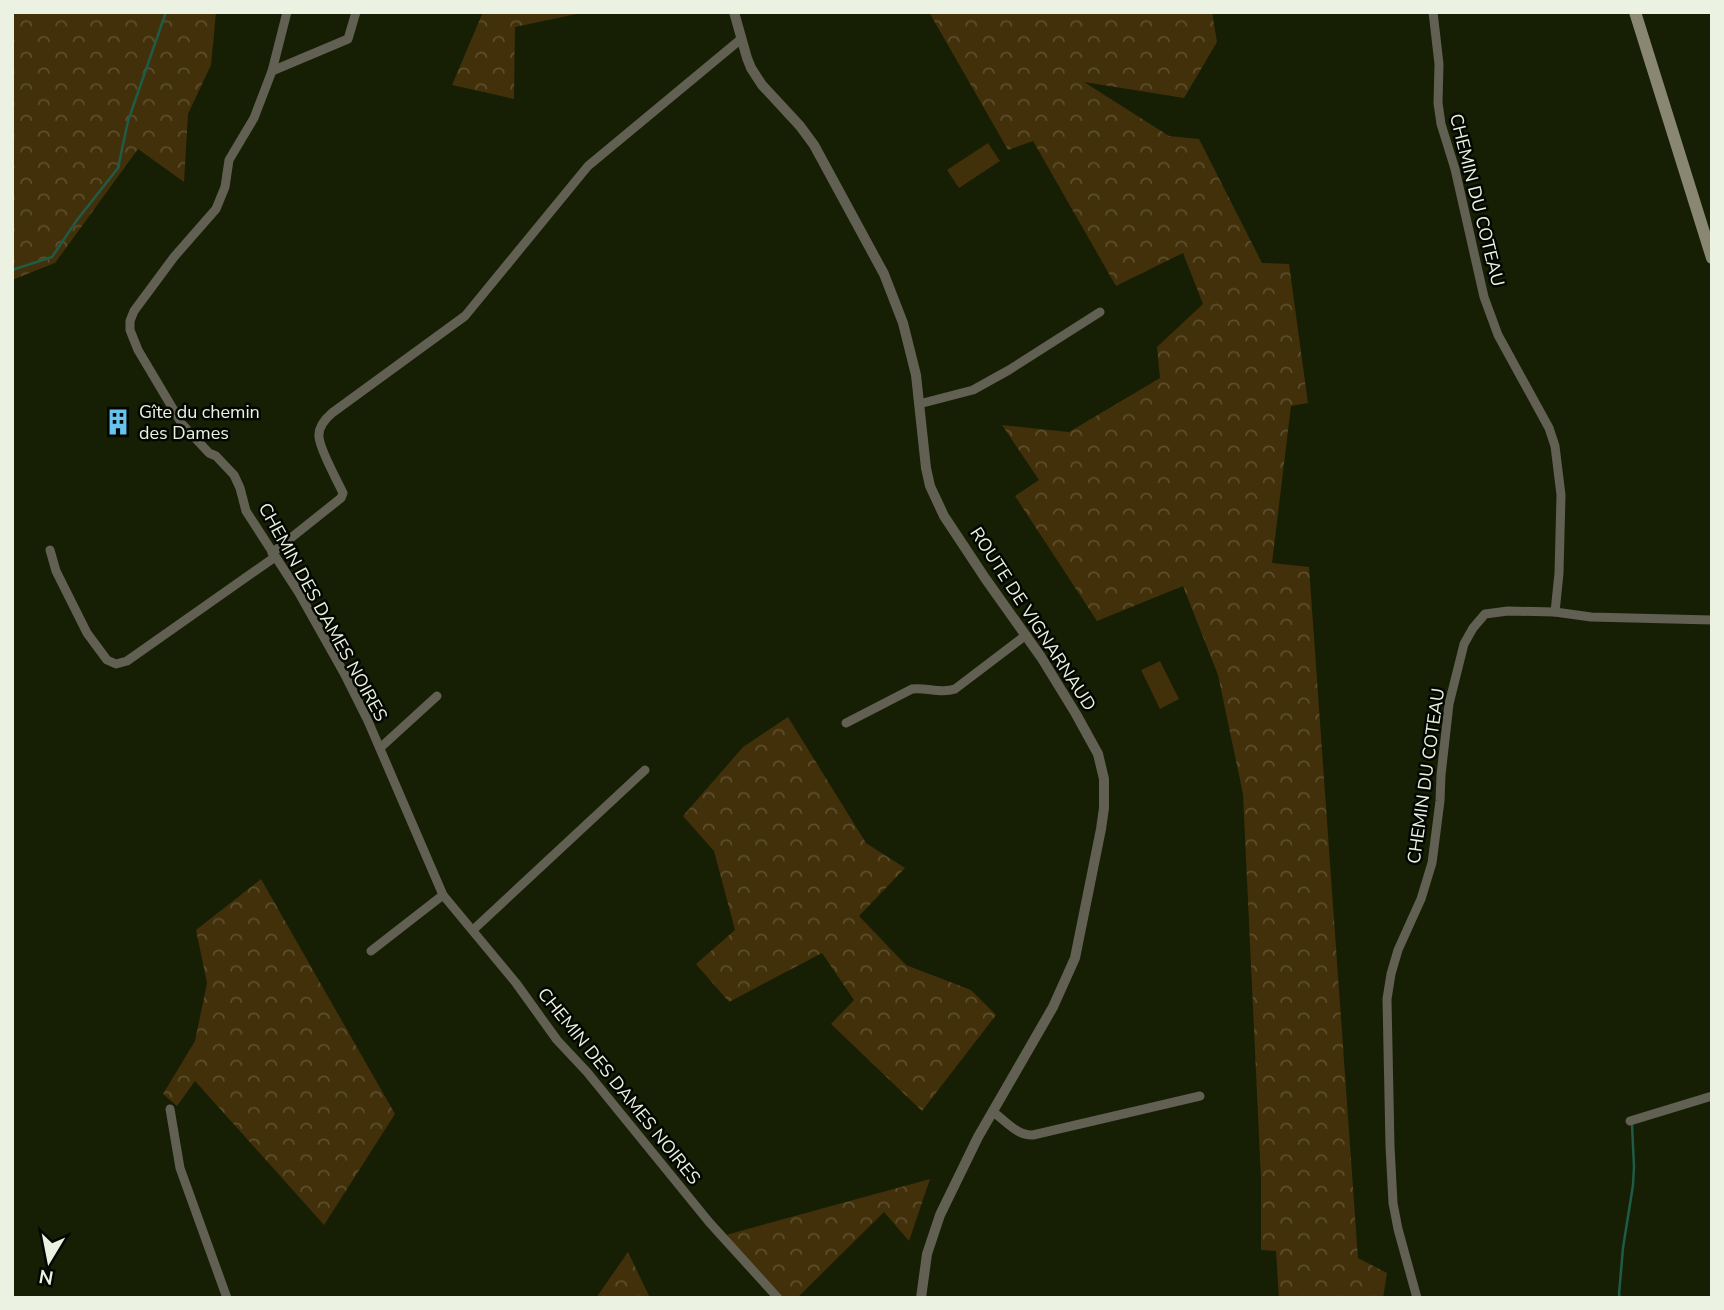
<svg xmlns="http://www.w3.org/2000/svg" width="1724" height="1310" font-family="'Nunito Sans',sans-serif">
<style>
.grass{fill:#42300a}
.forest{fill:url(#forest-crowns)}
.lines{fill:none;stroke-linecap:round;stroke-linejoin:round}
.stream{stroke:#1f5c47;stroke-width:2.5}
.minor{stroke:#616052;stroke-width:9}
.tertiary{stroke:#616052;stroke-width:10}
.secondary{stroke:#898771;stroke-width:12}
.labels{text-anchor:middle;stroke-width:5;stroke-linejoin:round;paint-order:stroke}
.street-label{font-size:18px;fill:#ebf2e1;stroke:#040701}
.poi-label{font-size:18px;fill:#ebf2e1;stroke:#040701;text-anchor:start}
</style>
<defs>
<pattern id="forest-crowns" width="20" height="18" patternUnits="userSpaceOnUse" patternTransform="scale(1.75)"><rect width="20" height="18" fill="#42300a"/><path d="M2 6a3 3 0 1 1 6 0M12 15a3 3 0 1 1 6 0" fill="none" stroke="#5d4e2d"/></pattern>
</defs>
<rect width="100%" height="100%" fill="#161e04"/>
<g class="grass">
<polygon points="988,143 1000,161 959,188 947,170"/>
<polygon points="1160,661 1179,699 1160,709 1141,670"/>
</g>
<g class="forest">
<polygon points="12,12 216,12 211,65 188,114 184,182 138,149 55,263 12,280"/>
<polygon points="483,12 586,12 515,27 514,99 452,85"/>
<polygon points="929,12 1212,12 1217,42 1184,98 1084,82 1169,136 1199,139 1262,263 1289,264 1308,403 1291,406 1272,563 1309,567 1358,1258 1387,1273 1383,1298 1279,1298 1276,1251 1261,1250 1261,1179 1243,794 1218,675 1183,586 1097,621 1015,496 1039,480 1002,425 1069,432 1160,378 1157,347 1203,304 1183,253 1116,286 1033,141 1008,150"/>
<polygon points="788,717 866,843 905,868 859,916 906,965 971,990 996,1015 922,1111 831,1024 854,1000 822,953 729,1002 696,964 735,930 714,851 683,816 743,747"/>
<polygon points="261,879 395,1114 324,1225 195,1081 177,1106 163,1094 195,1041 207,983 196,930"/>
<polygon points="930,1179 909,1241 884,1212 797,1298 784,1298 726,1235"/>
<polygon points="628,1252 650,1298 596,1298"/>
</g>
<g class="lines">
<g class="stream">
<polyline points="12,270 52,257 77,220 118,168 128,121 166,12"/>
<polyline points="1620,1298 1619,1294 1623,1248 1633,1185 1634,1167 1632,1124"/>
</g>
<g class="minor">
<polyline points="287,12 272,71 254,118 229,160 225,187 216,209 174,257 134,311 130,321 130,330 138,350 182,424 209,453 216,456 234,475 240,488 246,511 299,593 344,673 368,721 443,895 516,983 557,1040 587,1072 709,1222 778,1298"/>
<polyline points="1433,12 1439,64 1438,103 1441,124 1455,169 1484,297 1498,335 1549,428 1555,446 1561,495 1559,573 1555,612"/>
<polyline points="272,71 348,39 356,12"/>
<polyline points="919,404 973,390 1009,370 1100,312"/>
<polyline points="50,550 56,571 87,633 107,660 116,664 127,661 275,557"/>
<path d="M272,553L341,498L343,493C337,480 320,450 319,437C318,427 325,419 332,413L465,316L588,166L741,39"/>
<path d="M846,723L912,689C926,687 941,694 955,689L1026,635"/>
<polyline points="380,748 437,696"/>
<polyline points="473,930 645,770"/>
<polyline points="371,951 443,895"/>
<polyline points="170,1109 180,1168 227,1298"/>
<path d="M993,1112C1005,1120 1017,1136 1033,1135L1200,1096"/>
<polyline points="1630,1121 1712,1096"/>
<polyline points="1417,1298 1398,1229 1393,1203 1390,1146 1387,999 1391,974 1398,950 1421,899 1432,863 1440,801 1441,775 1449,704 1464,644 1473,628 1485,614 1508,611 1555,612 1591,617 1712,620"/>
</g>
<polyline class="tertiary" points="734,12 747,58 751,68 762,85 800,126 814,145 884,274 903,323 916,375 926,468 930,486 944,516 985,578 1041,657 1076,714 1098,754 1104,779 1104,808 1101,829 1075,958 1053,1007 978,1137 940,1215 927,1254 921,1298"/>
<polyline class="secondary" points="1635,12 1712,258"/>
</g>
<defs>
<g id="building-bare" transform="scale(2.1)"><path d="M-4-6H4V6H1V3H-1V6H-4ZM-2.5-4.3h1.7v1.8h-1.7ZM.8-4.3h1.7v1.8H.8ZM-2.5-1h1.7V.8h-1.7ZM.8-1h1.7V.8H.8Z" fill="#66c4ef" stroke="#040701" stroke-width="2.5" paint-order="stroke"/></g>
</defs>
<g fill-rule="evenodd">
<use href="#building-bare" x="118" y="422"/>
</g>
<g class="labels">
<g class="street-label">
<text transform="translate(1477 200) rotate(76)" y="6">CHEMIN DU COTEAU</text>
<text transform="translate(323 612) rotate(61)" y="6">CHEMIN DES DAMES NOIRES</text>
<text transform="translate(1033 619) rotate(57)" y="6">ROUTE DE VIGNARNAUD</text>
<text transform="translate(1426 776) rotate(-82)" y="6">CHEMIN DU COTEAU</text>
<text transform="translate(619 1086) rotate(51)" y="6">CHEMIN DES DAMES NOIRES</text>
</g>
<g class="poi-label">
<text x="139" y="418">Gîte du chemin<tspan x="139" dy="21">des Dames</tspan></text>
</g>
</g>
<rect width="1724" height="1310" fill="none" stroke="#ebf2e1" stroke-width="28"/>
<g transform="translate(49 1261) rotate(190)" stroke="#040701" stroke-width="5" paint-order="stroke">
<path d="M0-5L12 26L0 18L-12 26Z" fill="#ebf2e1"/>
<text y="-10" font-size="19" font-weight="bold" text-anchor="middle" fill="#ebf2e1">N</text>
</g>
</svg>
